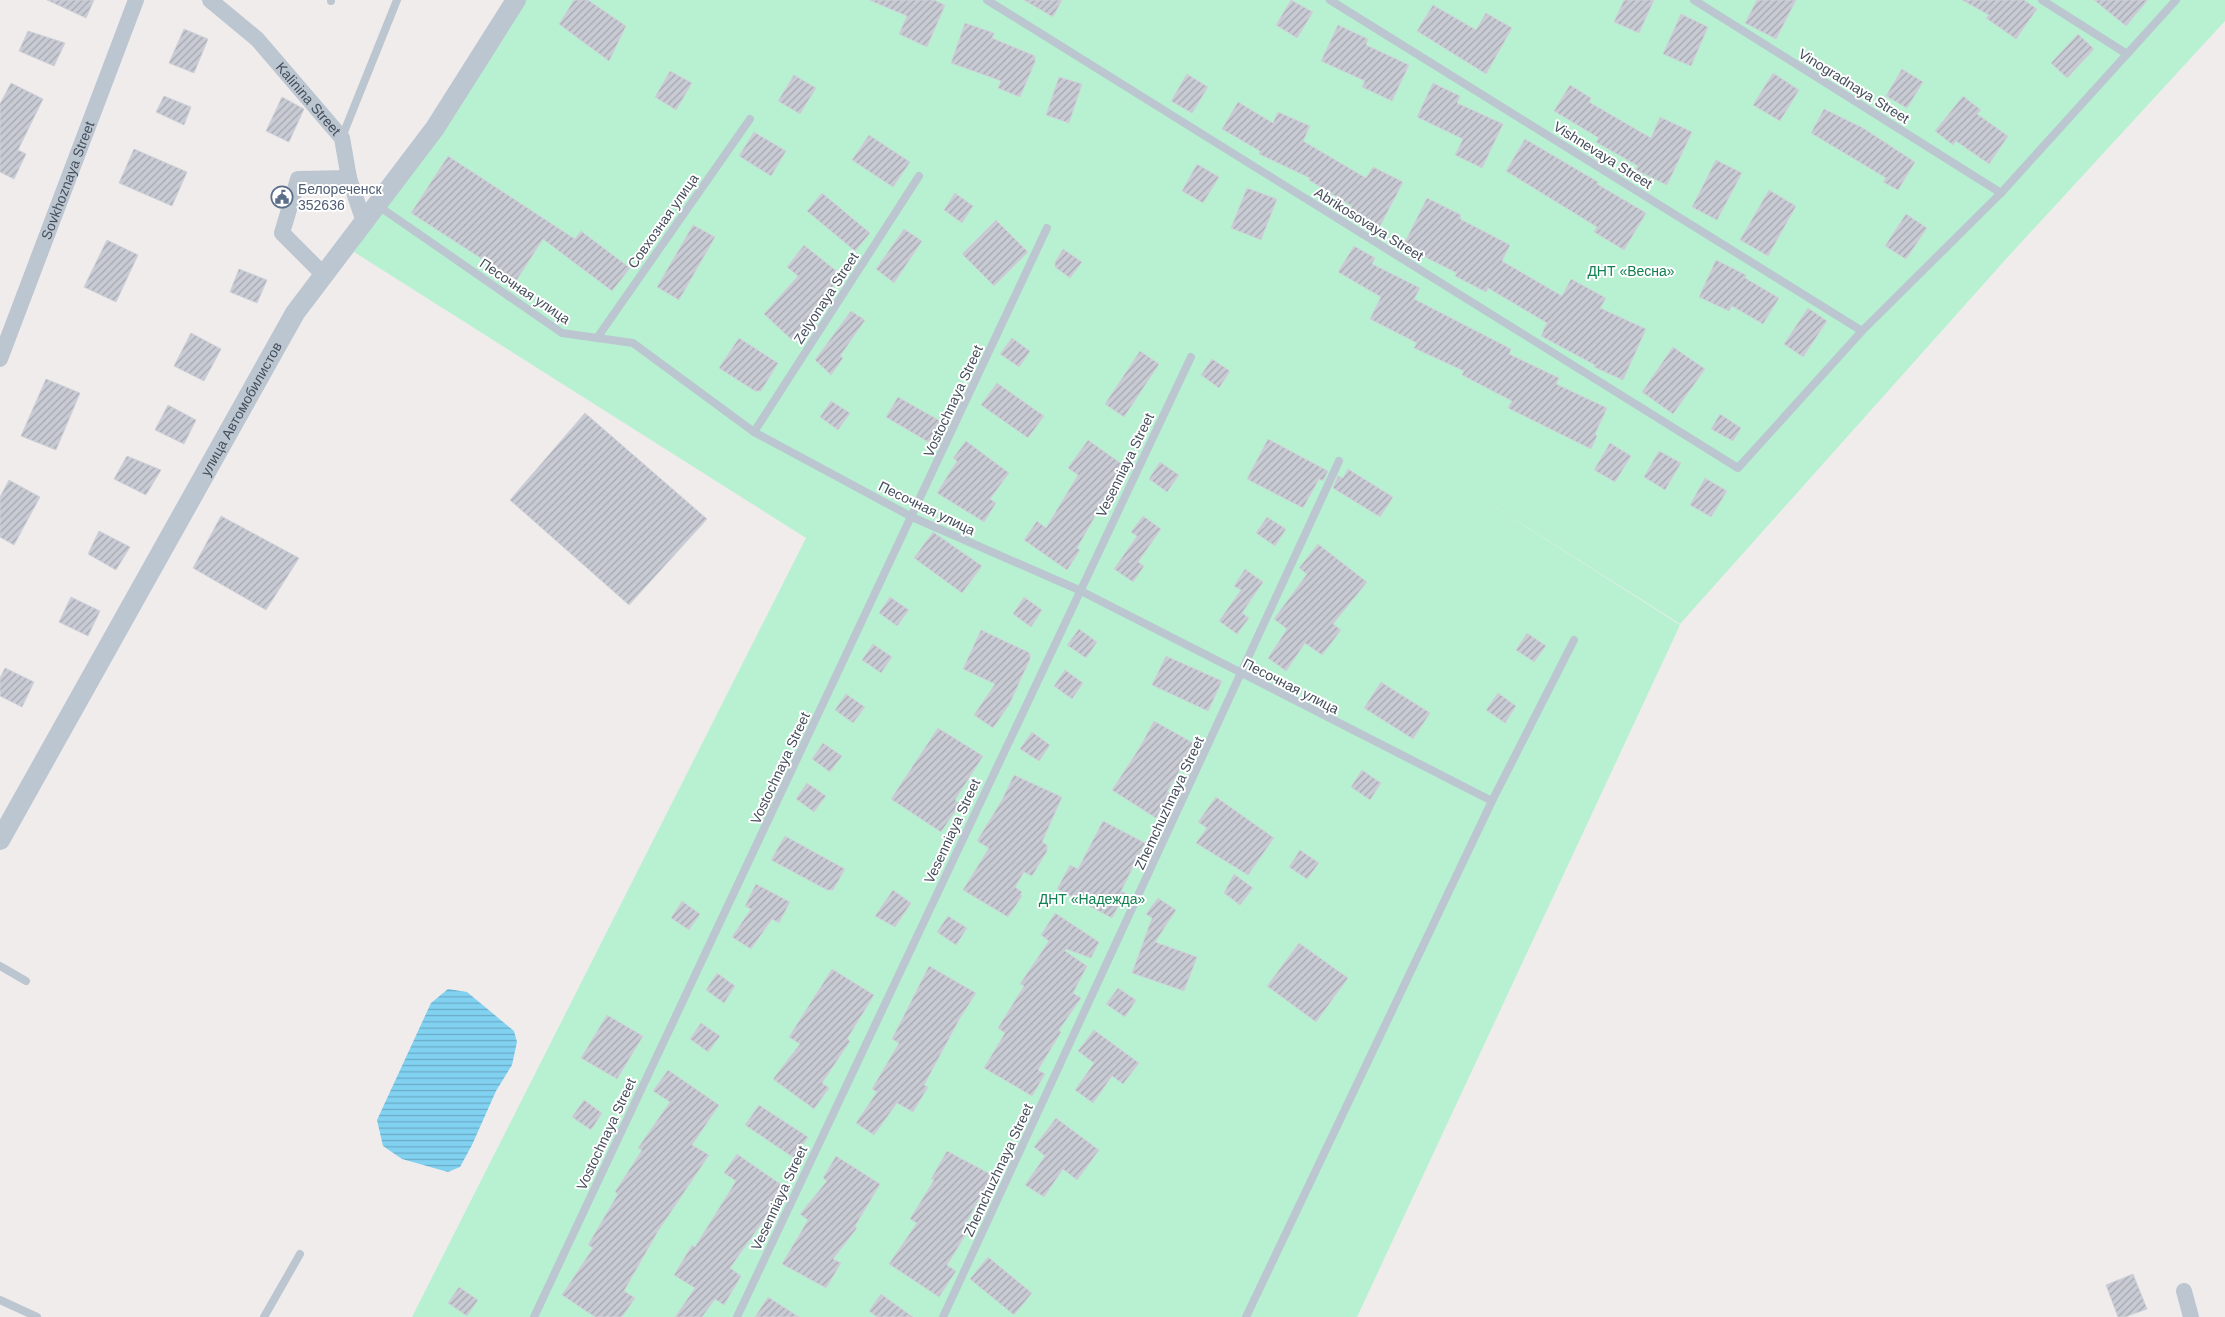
<svg xmlns="http://www.w3.org/2000/svg" width="2225" height="1317" font-family="Helvetica,sans-serif">
<style>
.garden{fill:#b7f1d2}
.water{fill:url(#water-rules)}
.building{fill:url(#building-hatch);stroke:#d0d2d9}
.lines{fill:none;stroke-linecap:round;stroke-linejoin:round}
.service{stroke:#bcc6d0;stroke-width:8}
.minor{stroke:#bcc6d0;stroke-width:16}
.tertiary{stroke:#bcc6d0;stroke-width:20}
.labels{text-anchor:middle;stroke-width:4;stroke-linejoin:round;paint-order:stroke}
.street-label{font-size:14px;fill:#444e5b;stroke:#fff}
.service-label{font-size:14px;fill:#4e5e75;stroke:#fff;text-anchor:start}
.park-label{font-size:14px;fill:#118051;stroke:#fff}
</style>
<defs>
<pattern id="water-rules" width="6" height="5" patternUnits="userSpaceOnUse" patternTransform="scale(1.25)"><rect width="6" height="5" fill="#81d1f1"/><path d="M0 2.5h6" fill="none" stroke="#6bacc6"/></pattern>
<pattern id="building-hatch" width="6" height="6" patternUnits="userSpaceOnUse" patternTransform="scale(1.25)"><rect width="6" height="6" fill="#c8cbd3"/><path d="M-1 1l2-2M0 6l6-6M5 7l2-2" fill="none" stroke="#a4a7ae"/></pattern>
</defs>
<rect width="100%" height="100%" fill="#f0ecec"/>
<polygon class="garden" points="523,0 2225,0 2225,21 2006,259 1680,624 1470,491 1680,625 1357,1317 412,1317 806,538 354,252"/>
<polygon class="water" points="448,989 467,992 514,1031 517,1042 512,1065 496,1091 472,1145 460,1167 448,1172 402,1159 383,1146 377,1120 431,1003"/>
<g class="building">
<polygon points="47,0 94,0 86,18"/>
<polygon points="574,0 588,0 626,26 609,61 559,24"/>
<polygon points="869,0 934,0 945,5 927,47 899,34 907,16"/>
<polygon points="1024,0 1062,0 1053,17"/>
<polygon points="1291,0 1313,12 1297,38 1276,25"/>
<polygon points="1624,0 1654,0 1639,33 1614,22"/>
<polygon points="1757,0 1796,0 1776,39 1745,23"/>
<polygon points="1962,0 2024,0 2037,9 2016,39 1986,18 1989,15"/>
<polygon points="2094,0 2148,0 2126,26"/>
<polygon points="1433,5 1476,30 1486,13 1512,28 1486,74 1417,31"/>
<polygon points="1681,14 1708,27 1691,66 1663,54"/>
<polygon points="965,23 994,33 992,38 1035,56 1035,62 1020,97 998,88 1001,81 951,63"/>
<polygon points="1338,25 1368,39 1366,45 1409,65 1392,101 1362,87 1365,81 1321,61"/>
<polygon points="184,29 208,39 194,73 169,63"/>
<polygon points="28,31 65,43 54,66 19,51"/>
<polygon points="2078,34 2094,49 2067,78 2051,63"/>
<polygon points="1902,69 1923,82 1907,108 1886,96"/>
<polygon points="670,71 692,83 676,110 655,97"/>
<polygon points="1773,73 1799,90 1780,121 1753,105"/>
<polygon points="1187,74 1208,87 1192,113 1171,101"/>
<polygon points="794,75 816,88 800,114 778,101"/>
<polygon points="1059,77 1082,84 1069,123 1046,115"/>
<polygon points="11,83 43,99 18,150 26,154 14,179 0,172 0,104"/>
<polygon points="1433,83 1460,96 1457,103 1503,124 1482,168 1455,155 1463,139 1417,117"/>
<polygon points="1570,85 1591,98 1589,102 1651,138 1660,117 1692,132 1667,185 1636,170 1638,166 1596,142 1599,138 1554,111"/>
<polygon points="164,96 191,107 184,125 156,112"/>
<polygon points="1963,96 1981,110 1977,114 2008,136 1989,164 1956,141 1953,145 1935,131"/>
<polygon points="282,97 304,109 289,142 266,131"/>
<polygon points="1238,102 1273,123 1278,112 1310,126 1303,141 1366,178 1373,167 1403,182 1380,226 1350,210 1352,206 1309,180 1310,178 1259,154 1260,151 1222,129"/>
<polygon points="1824,109 1863,128 1915,162 1898,190 1883,182 1886,178 1811,133"/>
<polygon points="754,132 786,151 771,176 739,156"/>
<polygon points="869,135 910,162 893,187 852,160"/>
<polygon points="1525,139 1598,182 1597,184 1646,213 1624,250 1594,232 1597,227 1506,171"/>
<polygon points="134,149 187,172 172,206 119,183"/>
<polygon points="448,156 575,239 581,231 630,268 612,291 543,239 516,281 411,213"/>
<polygon points="1716,160 1742,173 1717,220 1692,207"/>
<polygon points="1197,164 1219,177 1203,203 1182,191"/>
<polygon points="1247,188 1277,199 1261,240 1231,228"/>
<polygon points="1769,190 1796,206 1768,256 1740,240"/>
<polygon points="822,193 870,233 855,251 807,211"/>
<polygon points="955,193 973,206 962,223 944,210"/>
<polygon points="1427,198 1461,215 1460,219 1510,245 1502,261 1562,296 1571,279 1606,298 1600,308 1646,329 1623,380 1594,367 1595,365 1541,336 1547,323 1488,288 1486,292 1455,276 1457,273 1403,246"/>
<polygon points="1906,214 1927,228 1906,259 1885,246"/>
<polygon points="996,220 1028,252 994,286 962,254"/>
<polygon points="693,225 715,237 679,300 657,287"/>
<polygon points="904,229 922,241 894,283 876,269"/>
<polygon points="107,240 138,255 116,302 84,287"/>
<polygon points="804,245 839,273 839,279 827,294 833,299 794,342 764,314 798,276 787,267"/>
<polygon points="1354,246 1375,258 1372,264 1420,288 1414,299 1511,349 1509,354 1559,378 1556,384 1607,408 1595,434 1597,436 1591,449 1508,408 1512,401 1462,375 1464,371 1414,348 1417,343 1370,319 1381,297 1338,272"/>
<polygon points="1063,249 1082,262 1070,278 1055,267 1055,262"/>
<polygon points="1716,260 1746,275 1745,278 1779,298 1763,324 1732,306 1729,311 1699,297"/>
<polygon points="239,269 267,280 257,303 230,292"/>
<polygon points="1808,308 1827,321 1803,357 1784,344"/>
<polygon points="851,311 865,320 840,356 843,358 831,375 815,360"/>
<polygon points="191,333 221,349 204,381 174,366"/>
<polygon points="739,338 778,363 761,391 755,391 719,368"/>
<polygon points="1012,338 1030,351 1019,367 1000,354"/>
<polygon points="1673,347 1705,369 1673,414 1642,392"/>
<polygon points="1140,351 1159,364 1124,417 1105,404"/>
<polygon points="1212,359 1230,371 1219,388 1201,375"/>
<polygon points="46,379 80,393 56,450 21,436"/>
<polygon points="997,383 1044,416 1028,438 981,405"/>
<polygon points="898,397 942,422 930,443 886,417"/>
<polygon points="831,401 850,413 838,430 820,417"/>
<polygon points="168,405 196,420 184,444 155,430"/>
<polygon points="585,413 707,519 629,605 510,500"/>
<polygon points="1720,414 1741,428 1733,441 1711,429"/>
<polygon points="1268,439 1328,471 1323,481 1319,479 1303,508 1247,479"/>
<polygon points="1088,440 1126,467 1097,510 1098,511 1077,548 1080,550 1067,570 1024,540 1037,521 1046,528 1078,475 1068,468"/>
<polygon points="966,441 1009,473 990,499 996,503 984,522 937,493 957,461 953,458"/>
<polygon points="1610,443 1631,456 1615,482 1594,470"/>
<polygon points="1659,451 1681,463 1665,490 1644,477"/>
<polygon points="127,456 161,470 146,495 114,479"/>
<polygon points="1160,462 1179,475 1167,492 1149,479"/>
<polygon points="1348,469 1393,497 1380,517 1333,488 1338,476 1343,478"/>
<polygon points="1705,478 1727,491 1711,517 1690,505"/>
<polygon points="9,480 40,497 14,545 0,537 0,497"/>
<polygon points="221,516 299,558 266,610 193,568"/>
<polygon points="1143,516 1161,529 1138,562 1144,566 1133,582 1114,569 1137,536 1131,532"/>
<polygon points="1267,517 1286,529 1275,546 1256,533"/>
<polygon points="99,531 130,547 116,570 88,554"/>
<polygon points="933,532 982,566 962,593 914,558"/>
<polygon points="1318,544 1367,582 1333,624 1341,630 1322,655 1305,643 1286,671 1268,658 1287,629 1274,619 1307,574 1299,568"/>
<polygon points="1245,569 1263,582 1242,613 1249,618 1237,634 1219,621 1241,590 1234,586"/>
<polygon points="71,597 100,611 88,636 59,622"/>
<polygon points="890,597 909,610 897,626 879,613"/>
<polygon points="1024,597 1042,610 1031,627 1013,614"/>
<polygon points="1079,629 1097,642 1086,658 1067,645"/>
<polygon points="981,630 1030,653 1030,659 1009,705 993,728 974,715 995,684 963,669"/>
<polygon points="1527,633 1546,646 1534,662 1516,650"/>
<polygon points="873,644 892,657 881,673 862,660"/>
<polygon points="1166,656 1222,681 1208,711 1152,685"/>
<polygon points="5,668 34,682 22,707 0,696 0,678"/>
<polygon points="1065,670 1083,683 1072,699 1054,686"/>
<polygon points="1381,682 1430,713 1413,739 1364,708"/>
<polygon points="1498,693 1516,706 1505,723 1486,710"/>
<polygon points="846,694 865,707 853,723 835,710"/>
<polygon points="1154,721 1195,744 1167,792 1171,794 1156,818 1112,790 1140,747"/>
<polygon points="938,728 983,756 955,800 960,804 941,832 891,799"/>
<polygon points="1032,732 1050,745 1039,761 1020,749"/>
<polygon points="823,743 842,756 830,772 812,759"/>
<polygon points="1362,770 1381,783 1370,800 1351,787"/>
<polygon points="1014,775 1062,797 1042,842 1047,845 1047,851 1032,876 1024,872 1015,887 1022,892 1020,894 1022,896 1008,917 963,890 989,848 977,841 1002,800"/>
<polygon points="807,783 826,796 814,812 796,799"/>
<polygon points="1216,797 1274,838 1248,875 1196,843 1207,828 1198,822"/>
<polygon points="1103,821 1145,843 1121,891 1125,893 1112,918 1057,889 1070,865 1078,869"/>
<polygon points="785,836 845,869 833,890 827,890 771,860"/>
<polygon points="1300,850 1319,863 1307,879 1289,867"/>
<polygon points="1234,874 1253,888 1240,905 1224,893"/>
<polygon points="756,884 790,902 779,923 772,919 751,949 732,937 751,909 745,906"/>
<polygon points="893,890 911,903 895,927 875,916"/>
<polygon points="1158,898 1176,910 1155,942 1197,957 1184,991 1132,973 1152,918 1146,914"/>
<polygon points="682,901 700,914 689,930 671,918"/>
<polygon points="1055,913 1099,942 1091,958 1066,949 1065,951 1087,966 1073,993 1081,998 1059,1030 1061,1032 1038,1070 1045,1074 1032,1096 984,1068 1005,1033 998,1028 1024,986 1020,984 1049,941 1041,935"/>
<polygon points="948,916 967,928 956,945 937,932"/>
<polygon points="1299,943 1348,978 1316,1022 1267,986"/>
<polygon points="929,966 976,993 960,1018 924,1085 928,1087 913,1112 897,1103 874,1135 856,1123 877,1092 872,1089 899,1043 892,1039"/>
<polygon points="832,969 874,995 847,1039 850,1041 822,1083 829,1088 814,1109 773,1079 800,1044 789,1037"/>
<polygon points="717,973 735,986 724,1003 706,990"/>
<polygon points="1118,988 1136,1000 1125,1017 1106,1004"/>
<polygon points="607,1015 643,1036 617,1079 581,1058"/>
<polygon points="701,1023 720,1036 708,1052 690,1039"/>
<polygon points="1094,1030 1139,1063 1123,1084 1112,1076 1093,1103 1075,1090 1094,1063 1078,1051"/>
<polygon points="668,1070 719,1105 692,1145 709,1155 658,1231 624,1291 635,1298 622,1317 595,1317 562,1295 593,1248 588,1245 618,1194 615,1192 642,1150 638,1148 670,1102 653,1091"/>
<polygon points="584,1100 602,1113 591,1130 572,1117"/>
<polygon points="759,1105 808,1137 794,1158 745,1125"/>
<polygon points="1056,1118 1099,1150 1077,1180 1063,1169 1044,1197 1025,1185 1045,1156 1034,1147"/>
<polygon points="947,1151 992,1175 966,1223 971,1226 947,1265 956,1271 939,1297 889,1264 917,1223 910,1219 934,1180 931,1179"/>
<polygon points="737,1154 786,1188 730,1268 741,1276 724,1305 715,1299 702,1317 675,1317 695,1288 674,1275 692,1245 695,1247 736,1181 724,1173"/>
<polygon points="836,1156 880,1184 855,1226 857,1228 833,1259 841,1263 826,1288 782,1264 808,1220 800,1214 827,1181 823,1178"/>
<polygon points="988,1257 1032,1293 1014,1315 970,1279"/>
<polygon points="2133,1274 2147,1309 2125,1317 2118,1317 2106,1285"/>
<polygon points="459,1287 478,1300 467,1316 448,1303"/>
<polygon points="881,1294 913,1317 877,1317 869,1311"/>
<polygon points="768,1297 799,1317 755,1317"/>
</g>
<g class="lines">
<g class="service">
<polyline points="987,0 1738,468 1862,331 2001,193 2176,0"/>
<polyline points="1330,0 1862,331"/>
<polyline points="1694,0 2001,193"/>
<polyline points="2042,0 2127,54"/>
<polyline points="331,1 331,0"/>
<polyline points="342,137 397,0"/>
<polyline points="377,205 562,333 633,343 754,432 912,517 1079,590 1492,801"/>
<polyline points="597,338 750,119"/>
<polyline points="754,432 919,176"/>
<polyline points="0,966 26,981"/>
<polyline points="0,1300 37,1317"/>
<polyline points="264,1317 300,1254"/>
<polyline points="534,1317 1047,228"/>
<polyline points="737,1317 1191,357"/>
<polyline points="943,1317 1339,461"/>
<polyline points="1246,1317 1492,801 1574,640"/>
</g>
<g class="minor">
<path id="s1" d="M210,0L257,39L342,138L349,178L364,222"/>
<polyline points="324,275 282,233 298,179 349,178"/>
<path id="s2" d="M0,359L136,0"/>
<polyline points="2184,1291 2191,1317"/>
</g>
<path class="tertiary" id="s3" d="M0,840L295,313L435,128L516,0"/>
</g>
<defs>
<g id="civic-ring" transform="scale(1.125)"><circle r="9.5" fill="#fff" stroke="#5c6f8a" stroke-width="1.5"/><path d="M-.6-6.5H3V-4.5H.6V-3L4-1V1h2V6H-6V1h2V-1L-.6-3ZM-1.2 2.5V6h2.4V2.5Z" fill="#5c6f8a"/></g>
</defs>
<g fill-rule="evenodd">
<use href="#civic-ring" x="282" y="197"/>
</g>
<g class="labels">
<g class="street-label">
<text transform="translate(1854 86) rotate(32)" y="5">Vinogradnaya Street</text>
<text dy="5" stroke="none"><textPath href="#s1" startOffset="140">Kalinina Street</textPath></text>
<text transform="translate(1603 155) rotate(32)" y="5">Vishnevaya Street</text>
<text dy="5" stroke="none"><textPath href="#s2" startOffset="191">Sovkhoznaya Street</textPath></text>
<text transform="translate(663 221) rotate(-55)" y="5">Совхозная улица</text>
<text transform="translate(1369 224) rotate(32)" y="5">Abrikosovaya Street</text>
<text transform="translate(525 291) rotate(34)" y="5">Песочная улица</text>
<text transform="translate(826 298) rotate(-57)" y="5">Zelyonaya Street</text>
<text transform="translate(953 401) rotate(-65)" y="5">Vostochnaya Street</text>
<text dy="5" stroke="none"><textPath href="#s3" startOffset="494">улица Автомобилистов</textPath></text>
<text transform="translate(1125 465) rotate(-64)" y="5">Vesenniaya Street</text>
<text transform="translate(927 508) rotate(26)" y="5">Песочная улица</text>
<text transform="translate(1291 686) rotate(27)" y="5">Песочная улица</text>
<text transform="translate(780 768) rotate(-65)" y="5">Vostochnaya Street</text>
<text transform="translate(1169 803) rotate(-65)" y="5">Zhemchuzhnaya Street</text>
<text transform="translate(952 831) rotate(-65)" y="5">Vesenniaya Street</text>
<text transform="translate(606 1134) rotate(-65)" y="5">Vostochnaya Street</text>
<text transform="translate(998 1170) rotate(-65)" y="5">Zhemchuzhnaya Street</text>
<text transform="translate(779 1198) rotate(-65)" y="5">Vesenniaya Street</text>
</g>
<g class="service-label">
<text x="298" y="194">Белореченск<tspan x="298" dy="16">352636</tspan></text>
</g>
<g class="park-label">
<text x="1631" y="276">ДНТ «Весна»</text>
<text x="1092" y="904">ДНТ «Надежда»</text>
</g>
</g>
</svg>
